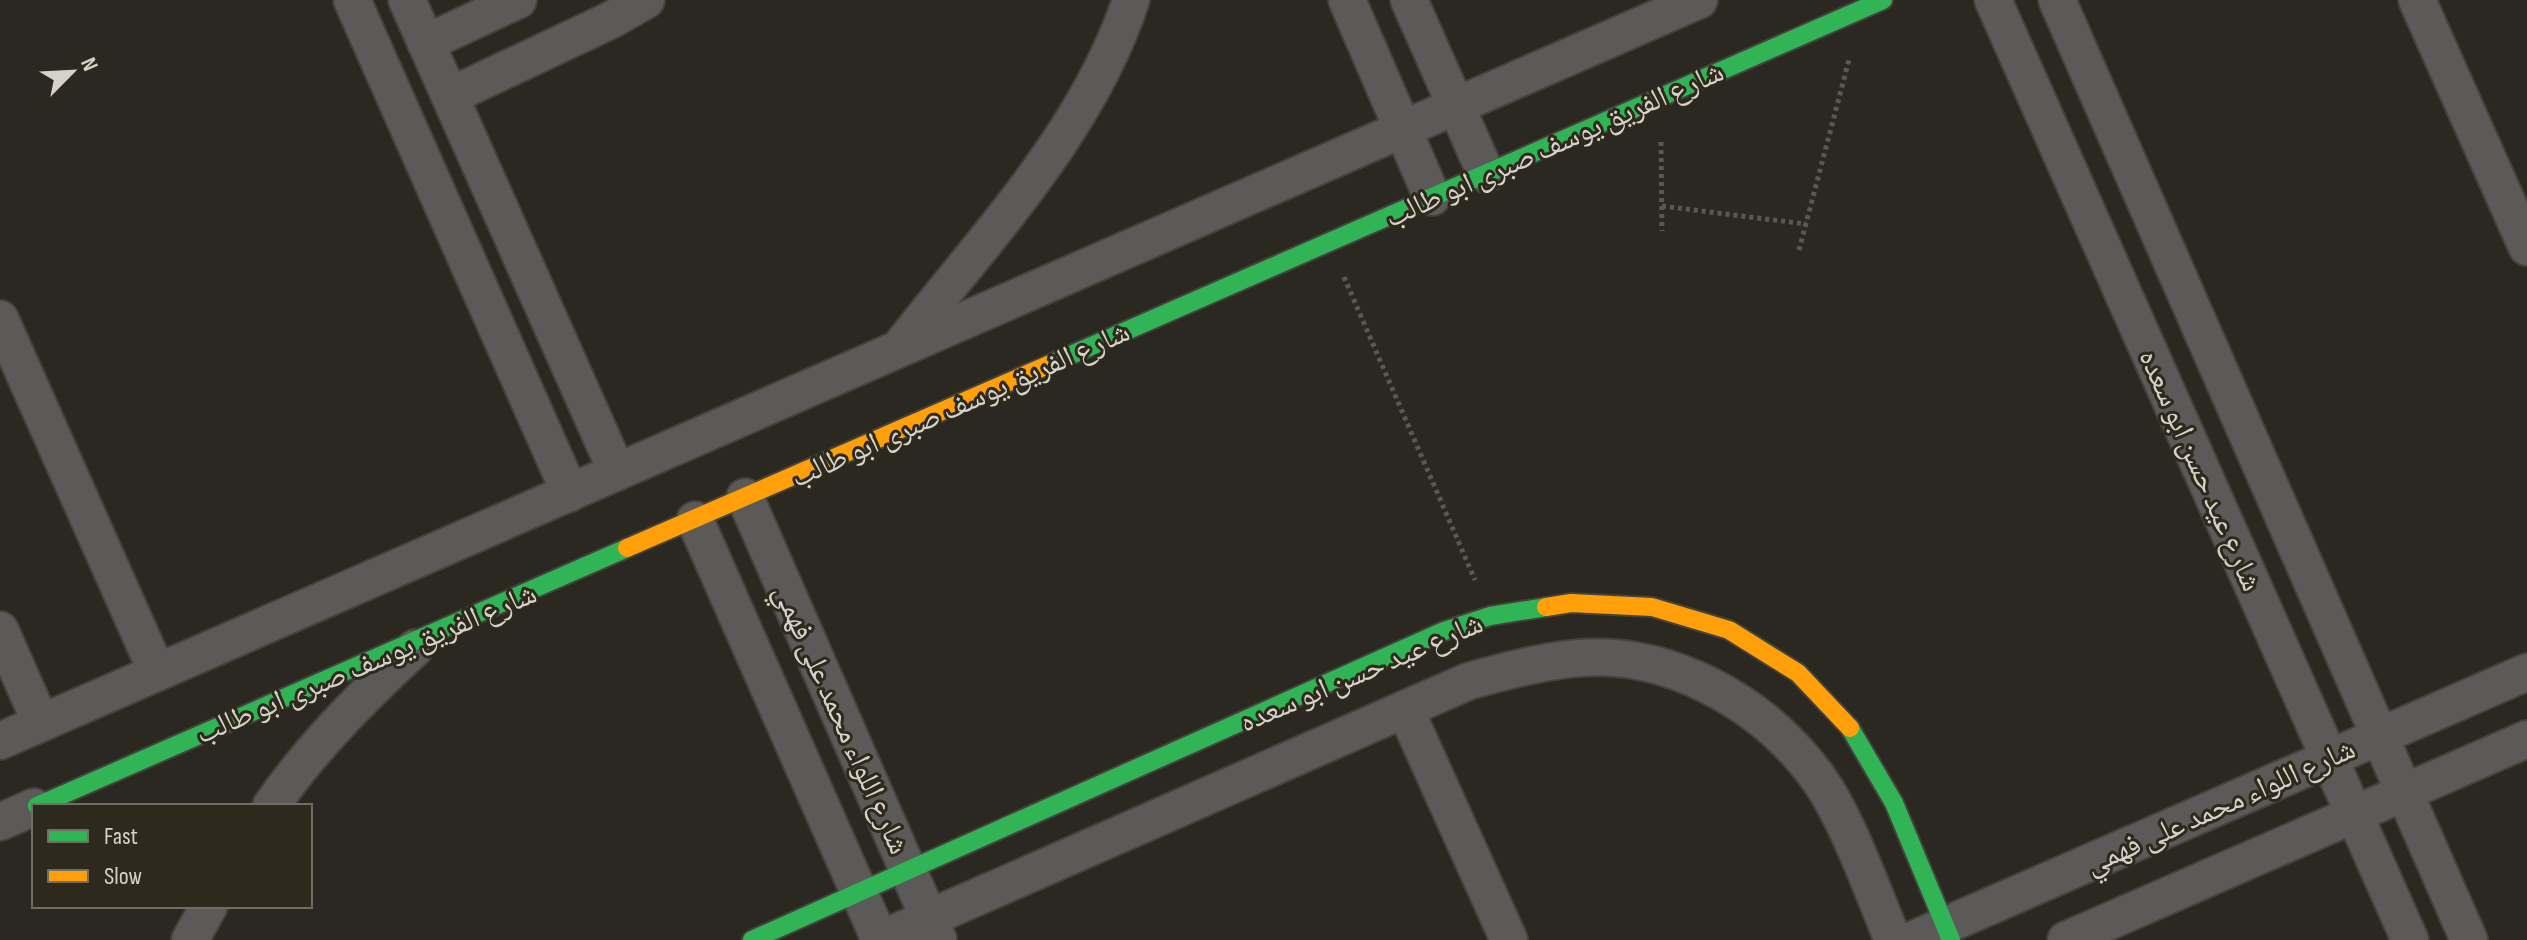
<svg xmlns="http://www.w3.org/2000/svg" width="2527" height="940" font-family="'Sofia Sans Condensed','Noto Naskh Arabic',sans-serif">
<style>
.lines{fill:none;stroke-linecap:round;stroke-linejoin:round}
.street-casing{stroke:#45423d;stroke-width:40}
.fast-casing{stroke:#45423d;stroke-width:22}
.slow-casing{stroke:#45423d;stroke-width:22}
.path{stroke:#5a5856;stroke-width:5;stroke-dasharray:4 4;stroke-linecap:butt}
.street{stroke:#5c5a59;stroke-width:36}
.fast{stroke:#30b455;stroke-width:18}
.slow{stroke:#ff9f0a;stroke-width:18}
.labels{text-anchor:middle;stroke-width:6;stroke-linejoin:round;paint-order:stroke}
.street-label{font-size:30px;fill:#d5d2ca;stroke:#2e291d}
</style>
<rect width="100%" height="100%" fill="#2a2821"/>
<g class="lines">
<g class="street-casing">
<g id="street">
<polyline points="352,0 570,493"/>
<polyline points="407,0 617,472"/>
<polyline points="1347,0 1432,197"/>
<polyline points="1409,0 1486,174"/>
<polyline points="1993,0 2410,940"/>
<polyline points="2057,0 2469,940"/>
<polyline points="2417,0 2527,247"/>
<polyline points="426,43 518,0"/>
<polyline points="450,96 611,20 646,0"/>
<polyline points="0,319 157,672"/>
<path d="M901,346C985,238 1087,133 1131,0"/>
<polyline points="745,497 938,939"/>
<polyline points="695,520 880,940"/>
<polyline points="0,630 41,723"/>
<polyline points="1405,709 1509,940"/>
<polyline points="0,741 1699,0"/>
<path d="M271,806C312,747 362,697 415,648"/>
<polyline points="0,822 34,807"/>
<polyline points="190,940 209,906"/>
<path d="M879,940L1469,681C1502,672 1535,663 1569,659C1664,647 1761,701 1816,775C1847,817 1872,890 1893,940"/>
<polyline points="1912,940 2527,672"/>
<polyline points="2066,940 2527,739"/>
</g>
</g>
<g class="fast-casing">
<g id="fast">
<polyline points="1048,365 1883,0"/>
<polyline points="1850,728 1894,803 1951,940"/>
<polyline points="37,806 627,548"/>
<polyline points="752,940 1444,631 1490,616 1546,607"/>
</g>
</g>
<g class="slow-casing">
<g id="slow">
<polyline points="627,548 1048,365"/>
<polyline points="1546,607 1571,603 1652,607 1729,630 1798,673 1850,728"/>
</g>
</g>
<g class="path">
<polyline points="1661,142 1662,231"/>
<polyline points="1662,206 1806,224"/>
<polyline points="1799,250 1849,60"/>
<polyline points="1344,277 1475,580"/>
</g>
<use href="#street" class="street"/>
<use href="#fast" class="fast"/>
<use href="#slow" class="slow"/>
</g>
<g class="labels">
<g class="street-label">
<text transform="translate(1554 144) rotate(-24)" y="10">شارع الفريق يوسف صبرى ابو طالب</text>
<text transform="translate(960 404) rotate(-24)" y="10">شارع الفريق يوسف صبرى ابو طالب</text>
<text transform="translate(2201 470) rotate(66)" y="10">شارع عيد حسن ابو سعده</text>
<text transform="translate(366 663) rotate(-23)" y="10">شارع الفريق يوسف صبرى ابو طالب</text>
<text transform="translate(1361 672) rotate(-23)" y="10">شارع عيد حسن ابو سعده</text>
<text transform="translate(842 719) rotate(66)" y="10">شارع اللواء محمد على فهمي</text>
<text transform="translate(2220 806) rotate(-24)" y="10">شارع اللواء محمد على فهمي</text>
</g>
</g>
<rect x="32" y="804" width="280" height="104" fill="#2e291d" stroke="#716d62" stroke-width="2"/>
<rect x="48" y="830" width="40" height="12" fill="#30b455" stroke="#716d62" stroke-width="2"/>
<text x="104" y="844" font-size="24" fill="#d5d2ca">Fast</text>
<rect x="48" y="870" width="40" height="12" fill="#ff9f0a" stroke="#716d62" stroke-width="2"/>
<text x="104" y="884" font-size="24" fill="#d5d2ca">Slow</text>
<g transform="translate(72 72) rotate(66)" stroke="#2e291d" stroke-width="6" paint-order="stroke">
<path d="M0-6L14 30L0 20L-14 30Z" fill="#d5d2ca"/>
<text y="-12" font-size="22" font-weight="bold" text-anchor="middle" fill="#d5d2ca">N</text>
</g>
</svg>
